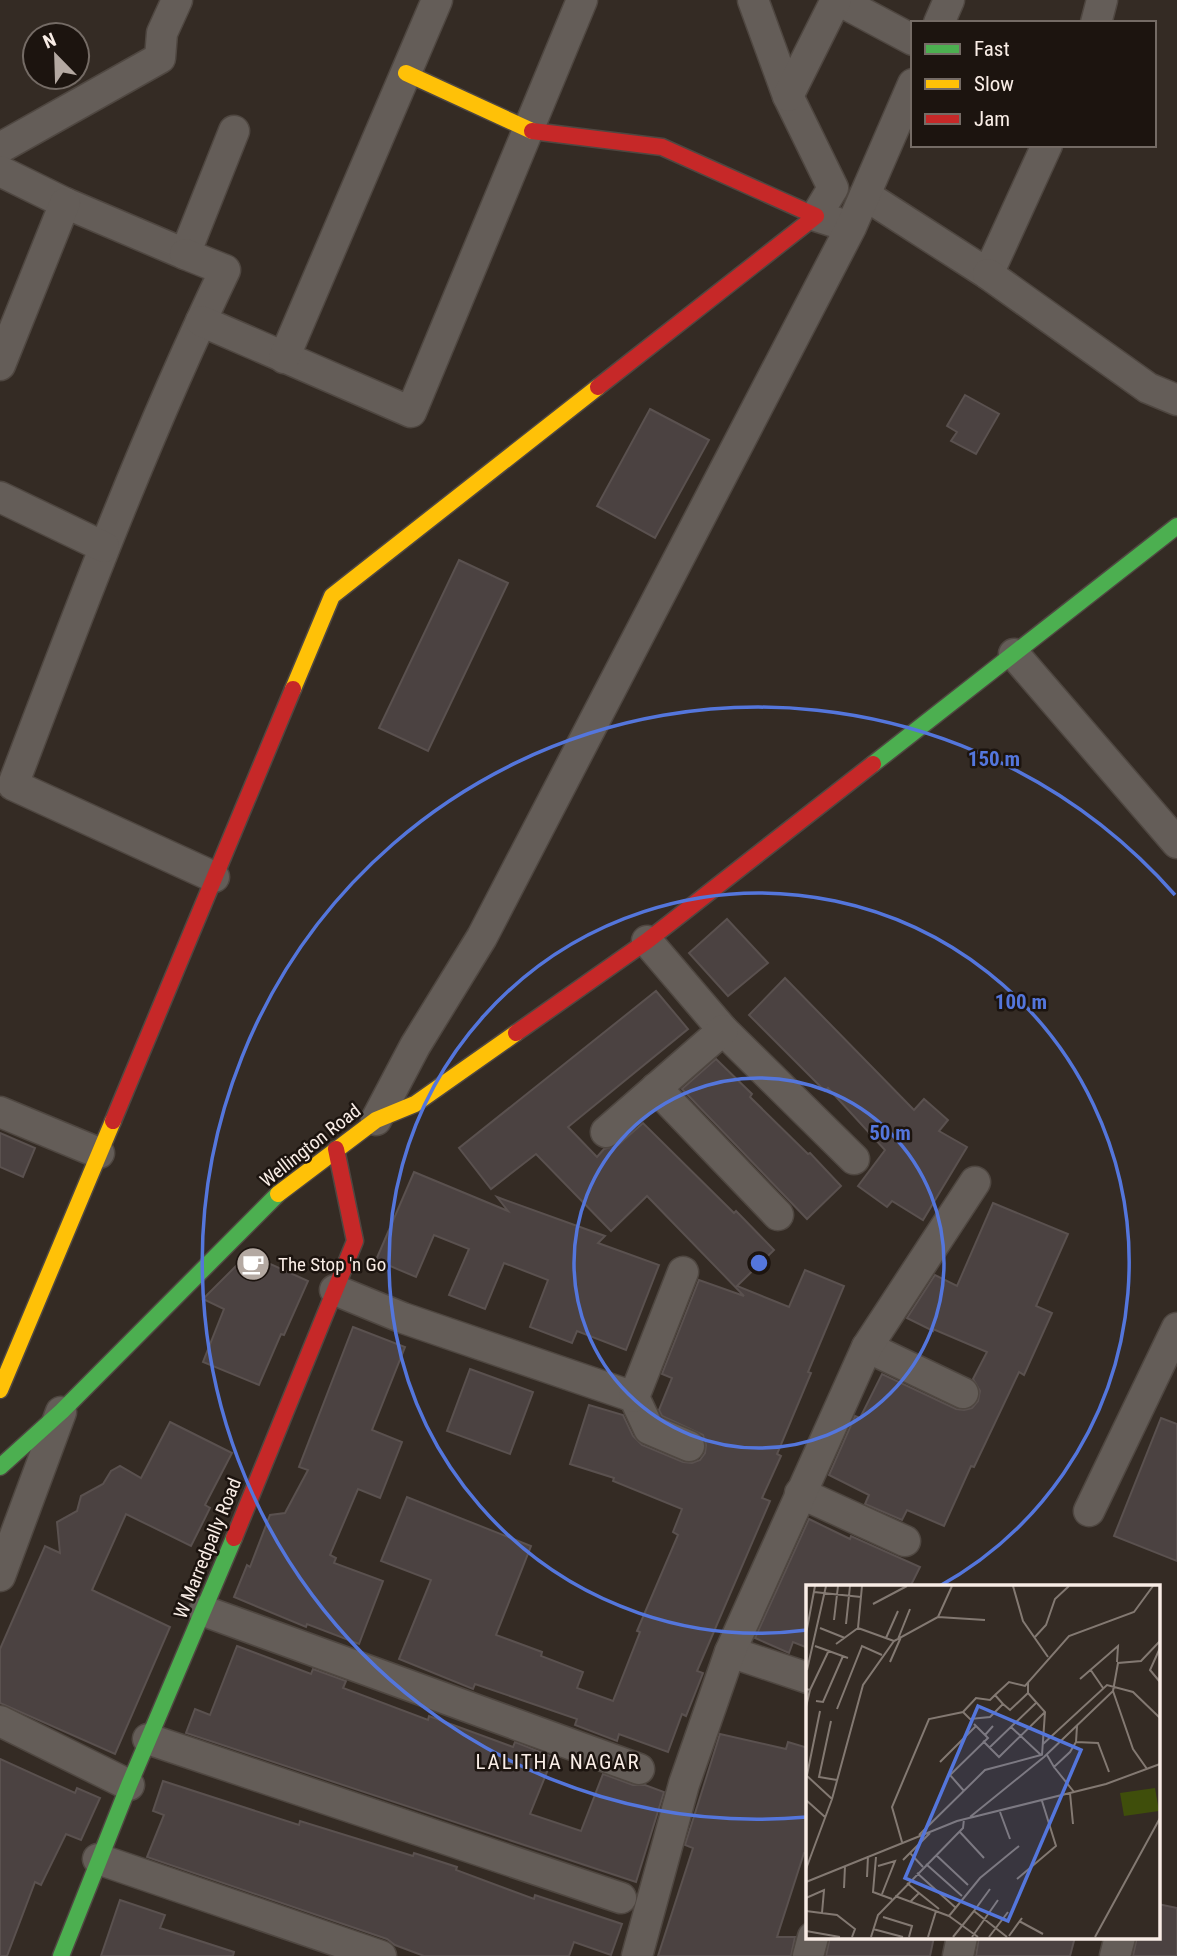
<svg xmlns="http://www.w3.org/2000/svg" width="1177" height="1956" font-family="'Roboto Condensed',sans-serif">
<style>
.building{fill:#4b4241;stroke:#5a514f;stroke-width:2}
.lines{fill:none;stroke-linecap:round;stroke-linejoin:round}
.street-casing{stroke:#4f4741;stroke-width:33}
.fast-casing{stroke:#4f4741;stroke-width:19}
.slow-casing{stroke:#4f4741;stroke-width:19}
.jam-casing{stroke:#4f4741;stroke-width:19}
.street{stroke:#645d58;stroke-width:30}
.fast{stroke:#4caf50;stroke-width:16}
.slow{stroke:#ffc107;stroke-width:16}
.jam{stroke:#c62828;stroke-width:16}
.ring{fill:none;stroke:#5476dc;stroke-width:3.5}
.labels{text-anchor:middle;stroke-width:5;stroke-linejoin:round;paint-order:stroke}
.street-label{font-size:19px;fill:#f9ede6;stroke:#1c140f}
.poi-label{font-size:19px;fill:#f9ede6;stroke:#1c140f;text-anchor:start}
.neighbourhood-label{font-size:21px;letter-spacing:2px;fill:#f9ede6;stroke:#1c140f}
.inset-road{fill:none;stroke:#837972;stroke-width:2}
.view{fill:#5476dc;fill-opacity:0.15;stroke:#5476dc;stroke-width:3.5}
.inset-edge{fill:none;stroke:#f9ede6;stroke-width:3.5}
.centre{fill:#5476dc;stroke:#1c140f;stroke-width:3.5}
.ring-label{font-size:21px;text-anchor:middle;font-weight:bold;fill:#5476dc;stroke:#1c140f;stroke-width:5;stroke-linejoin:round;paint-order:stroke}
</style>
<rect width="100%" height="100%" fill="#342b24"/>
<g class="building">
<polygon points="965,395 999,414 976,454 951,441 957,432 947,426"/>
<polygon points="650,409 709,440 655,538 597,506"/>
<polygon points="459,560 508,583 428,751 379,728"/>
<polygon points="727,919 768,963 728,996 689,953"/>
<polygon points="785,978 914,1110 924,1099 948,1120 939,1131 967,1147 923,1220 892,1201 887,1207 858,1186 885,1150 828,1088 825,1091 749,1015"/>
<polygon points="656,991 688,1029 568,1127 597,1157 604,1149 618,1145 643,1123 734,1213 736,1211 774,1250 737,1286 789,1307 805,1270 844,1286 808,1372 811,1373 777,1454 781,1456 762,1498 770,1501 697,1671 703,1673 686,1716 682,1714 668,1752 619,1734 617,1741 575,1725 577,1719 475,1684 473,1689 399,1659 431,1580 381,1561 407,1497 531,1546 496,1635 542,1652 541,1656 583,1672 577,1688 613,1701 640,1632 637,1631 678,1535 673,1532 682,1509 613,1481 614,1478 570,1464 589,1405 623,1415 633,1436 642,1445 683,1462 692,1463 700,1460 705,1453 706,1445 703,1435 662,1416 659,1410 672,1378 662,1374 699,1280 744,1296 647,1196 611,1231 536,1154 491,1189 459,1148"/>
<polygon points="716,1059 752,1094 750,1097 808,1154 810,1153 841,1186 807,1219 682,1089"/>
<polygon points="0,1133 35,1148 23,1177 0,1167"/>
<polygon points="414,1172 508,1211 497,1197 605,1236 598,1243 659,1265 626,1350 577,1331 572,1343 530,1327 548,1280 504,1263 485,1309 449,1295 469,1249 434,1235 416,1277 376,1260"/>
<polygon points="993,1203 1068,1234 1036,1306 1052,1313 1024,1375 1019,1372 974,1467 971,1466 944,1526 907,1510 902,1520 865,1504 869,1495 829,1475 855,1416 860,1418 882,1374 956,1409 964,1410 972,1408 978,1401 980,1391 973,1379 987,1352 933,1329 933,1331 907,1318 935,1275 957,1286"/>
<polygon points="248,1254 308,1281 284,1335 281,1334 259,1385 203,1362 224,1309 203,1299"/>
<polygon points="353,1327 405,1347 372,1430 402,1442 380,1498 358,1489 330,1555 336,1558 334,1563 383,1581 359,1644 307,1624 306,1627 234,1597 247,1565 250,1567 270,1515 285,1513 308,1470 299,1467"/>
<polygon points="470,1369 533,1392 510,1454 447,1431"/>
<polygon points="1161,1418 1177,1424 1177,1561 1114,1536"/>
<polygon points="170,1422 232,1453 205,1505 210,1508 191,1546 126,1514 92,1590 170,1627 115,1754 0,1703 0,1649 45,1546 60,1553 57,1522 77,1511 81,1496 103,1484 111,1471 120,1466 141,1478"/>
<polygon points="809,1519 850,1539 851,1536 920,1567 910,1587 808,1587 808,1648 793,1642 789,1653 755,1638"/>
<polygon points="237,1646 311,1674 313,1669 346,1681 343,1688 428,1720 429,1716 513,1747 515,1742 553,1757 530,1814 581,1831 603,1774 633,1785 645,1785 664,1792 636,1882 186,1733 195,1709 210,1715"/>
<polygon points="720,1734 786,1749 788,1742 808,1748 808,1854 804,1853 777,1937 795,1937 791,1956 658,1956 693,1848 685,1845"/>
<polygon points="0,1759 75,1793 77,1788 100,1798 81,1840 66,1834 41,1885 35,1882 7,1956 0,1956"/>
<polygon points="163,1781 299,1825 300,1821 413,1856 414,1853 457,1867 456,1870 534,1899 535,1895 622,1924 611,1955 574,1942 569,1956 424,1956 395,1945 387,1939 147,1857 164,1815 153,1811"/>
<polygon points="120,1900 165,1915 160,1928 234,1952 233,1956 101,1956"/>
<polygon points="1158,1904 1177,1908 1177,1956 1133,1956 1137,1937 1158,1937"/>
<polygon points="830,1937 934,1937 930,1956 826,1956"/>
<polygon points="979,1937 1075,1937 1070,1956 976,1956"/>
</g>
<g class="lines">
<g class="street-casing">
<g id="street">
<polyline points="753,0 788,96 833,188 816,216 838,223"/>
<polyline points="838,0 913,40"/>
<polyline points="939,23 949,0"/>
<polyline points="1096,23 1102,0"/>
<polyline points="788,96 836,0"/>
<polyline points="0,148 160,58 162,33 177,0"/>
<polyline points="0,171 65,203 185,254 234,131"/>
<polyline points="865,195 988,274 1047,145"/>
<path d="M185,254L225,270C145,437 79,611 13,785L214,877"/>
<polyline points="988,274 1148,388 1177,400"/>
<polyline points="201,321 411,412 582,0"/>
<polyline points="284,358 437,0"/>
<polyline points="0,365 65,203"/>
<polyline points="0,497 104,547"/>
<polyline points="1014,654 1177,843"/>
<polyline points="647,941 723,1030 854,1159"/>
<polyline points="656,1088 778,1215"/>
<polyline points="0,1112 99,1153"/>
<polyline points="376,1120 415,1046 482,937 851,227 913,84"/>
<polyline points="606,1132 723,1030"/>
<polyline points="335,1290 403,1318 634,1397 649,1429 689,1446"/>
<polyline points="867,1347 963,1393"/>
<polyline points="634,1397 683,1272"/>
<polyline points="800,1493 905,1541"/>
<polyline points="1089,1511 1177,1328"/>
<polyline points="0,1576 61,1412"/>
<polyline points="204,1611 639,1769"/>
<polyline points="730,1652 808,1678"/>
<polyline points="0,1721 129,1785"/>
<polyline points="148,1739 621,1898"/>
<polyline points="98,1859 381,1956"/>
<polyline points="637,1956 684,1784 730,1652 867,1347 975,1182"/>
<polyline points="808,1956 813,1937"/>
<polyline points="958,1956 962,1937"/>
<polyline points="1115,1956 1120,1937"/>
</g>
</g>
<g class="fast-casing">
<g id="fast">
<polyline points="873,764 1177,526"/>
<polyline points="0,1467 62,1411 278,1194"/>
<polyline points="61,1956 129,1785 234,1538"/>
</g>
</g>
<g class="slow-casing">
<g id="slow">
<polyline points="406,73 532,131"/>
<polyline points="293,689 332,596 598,387"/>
<polyline points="278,1194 376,1120 415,1104 516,1033"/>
<polyline points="0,1390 113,1121"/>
</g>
</g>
<g class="jam-casing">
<g id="jam">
<polyline points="532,131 662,147 816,216 598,387"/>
<polyline points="516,1033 647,941 873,764"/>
<polyline points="113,1121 293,689"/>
<polyline points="234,1538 355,1241 336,1149"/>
</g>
</g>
<use href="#street" class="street"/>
<use href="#fast" class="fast"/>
<use href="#slow" class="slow"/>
<use href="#jam" class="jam"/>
</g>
<g class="ring">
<circle cx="759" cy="1263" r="185"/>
<path d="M807 1630A370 370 0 1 1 938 1587"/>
<path d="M807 1817A556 556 0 1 1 1175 895"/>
</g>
<defs>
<g id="cafe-disc" transform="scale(1.75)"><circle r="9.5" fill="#b4a9a2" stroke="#1c140f"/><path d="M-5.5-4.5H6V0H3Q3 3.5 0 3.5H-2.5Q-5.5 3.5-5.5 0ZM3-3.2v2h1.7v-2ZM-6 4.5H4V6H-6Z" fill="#fff"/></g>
</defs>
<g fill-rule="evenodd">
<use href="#cafe-disc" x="253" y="1264"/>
</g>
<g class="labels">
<g class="street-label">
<text transform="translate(310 1145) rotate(-38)" y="7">Wellington Road</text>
<text transform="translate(207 1548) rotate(-68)" y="7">W Marredpally Road</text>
</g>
<g class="poi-label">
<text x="278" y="1271">The Stop 'n Go</text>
</g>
<g class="neighbourhood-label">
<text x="558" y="1769">LALITHA NAGAR</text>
</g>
</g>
<g transform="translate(806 1585)">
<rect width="354" height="354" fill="#342b24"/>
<path d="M349,203L353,226L318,231L314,208Z" fill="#3f4e0b"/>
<path class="inset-road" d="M56,1L52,43L88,56M207,1L217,36L242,72M8,7L55,12M67,19L101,1M132,32L179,35M28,35L32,1M40,39L44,1M14,43L39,53M0,49L9,1M80,53L92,26M228,53L240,40L249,14L263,1M92,54L104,24M30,59L52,43M9,61L42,73M354,63L344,85L354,97M84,77L95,52M284,84L297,103M1,85L20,1M274,94L312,61L311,77M222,98V108L239,127L236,170M0,104L4,105L0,122M4,105L23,65M307,106L327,164L341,184M189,110L203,97L219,101L263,51L328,27L347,1M10,116L17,117L37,71M197,119L204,125L222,108M31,124L56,61L76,70M25,136L13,192L31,195M168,139L179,150L187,141M177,156L193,172L239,127M270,157L292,158L303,187M237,159L301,100L327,107L354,133M183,163L231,117M241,170L248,182L264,167L270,157L271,141M134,177L170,141M248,182L268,207M0,190L26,214M1,190L14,126M158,206L144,190L182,153L179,150M264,208L267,239M0,215L19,232M194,227L204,254M164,232L238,172L307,106L312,78L335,76L354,56M153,246L178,273M113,250L179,185L235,170L205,142M96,257L86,222L123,134L157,127L170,113L184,115L189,110L197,119L184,132L164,134L157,127M104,268L124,248M130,270L162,300M70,272L67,307L86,314M97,275L104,268L117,282M120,279L156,311M72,281L89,276L76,309M0,284L26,214L57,100L88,56L132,32L146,1M111,288L150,323M61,292L62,271M211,294L250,261L236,216M0,297L151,236L300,199L354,179M101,298L113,308L104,317M38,303L39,281M184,304L168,326L201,352M113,308L133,324M89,311L143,331L174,293L213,261M0,313L18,305L16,328M0,326L31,330L49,344L46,352M143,331L172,352M77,332L106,341L103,352M213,336L237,349M67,344L97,352M0,346L34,352M203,351L216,333M65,352L72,330L157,243L158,234M122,352L130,326M147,352L168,326M166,352L192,315M183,352L202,327M289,352L354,233"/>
<path class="view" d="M172,121L275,165L202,336L99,293Z"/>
<rect width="354" height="354" class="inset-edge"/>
</g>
<circle cx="759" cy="1263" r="10" class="centre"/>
<g class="ring-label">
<text x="994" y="766">150 m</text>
<text x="1021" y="1009">100 m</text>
<text x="890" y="1140">50 m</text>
</g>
<rect x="911" y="21" width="245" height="126" fill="#1c140f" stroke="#746b65" stroke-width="2"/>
<rect x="925" y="44" width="35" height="10" fill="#4caf50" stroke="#746b65" stroke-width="2"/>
<text x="974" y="56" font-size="21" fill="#f9ede6">Fast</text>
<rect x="925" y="79" width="35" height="10" fill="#ffc107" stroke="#746b65" stroke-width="2"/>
<text x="974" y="91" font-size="21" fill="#f9ede6">Slow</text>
<rect x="925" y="114" width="35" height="10" fill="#c62828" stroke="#746b65" stroke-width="2"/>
<text x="974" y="126" font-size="21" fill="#f9ede6">Jam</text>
<g transform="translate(56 56) rotate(337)"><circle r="33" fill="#1c140f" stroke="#746b65" stroke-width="2"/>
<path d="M0-5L12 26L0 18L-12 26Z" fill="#b4a9a2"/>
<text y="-10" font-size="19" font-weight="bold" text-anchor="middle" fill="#f9ede6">N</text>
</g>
</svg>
